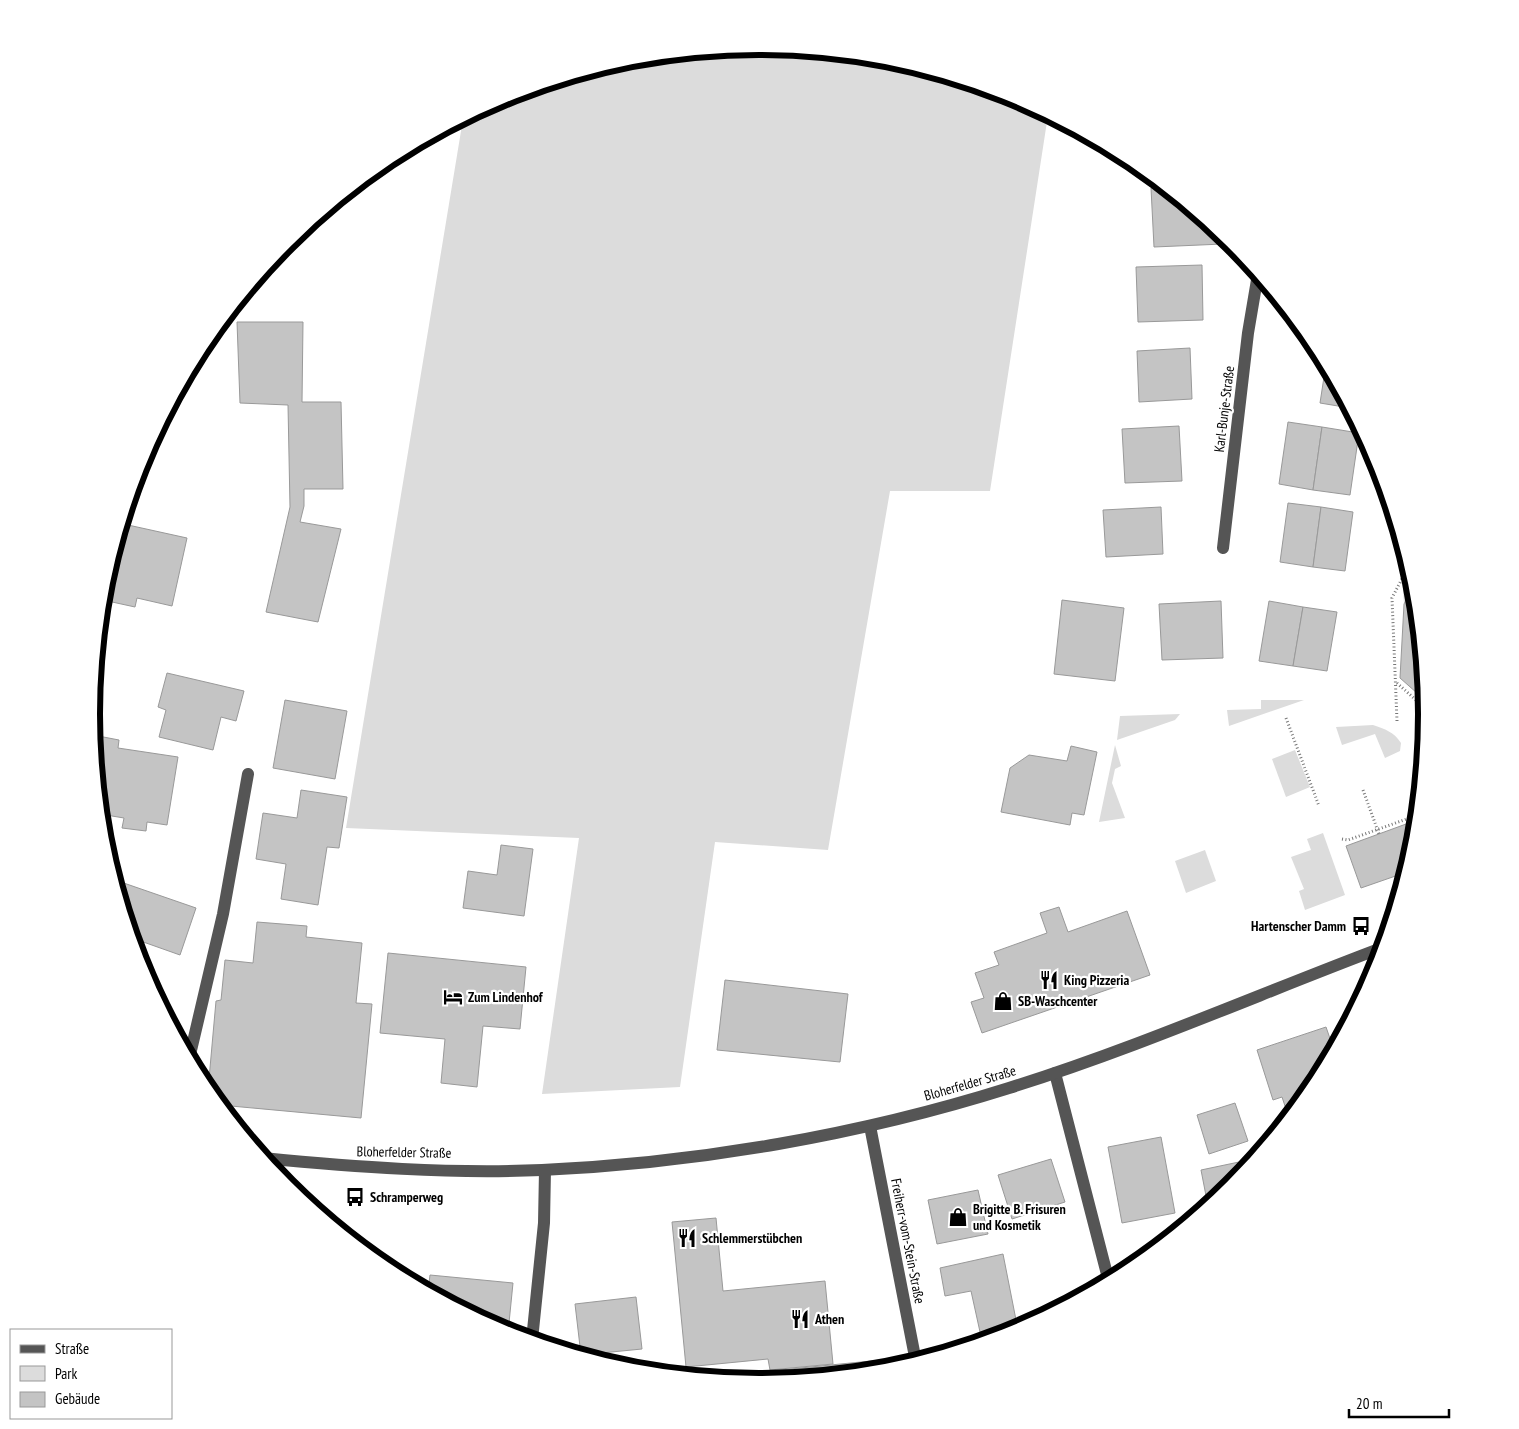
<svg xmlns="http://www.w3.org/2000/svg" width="1519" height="1429" font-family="'PT Sans Narrow',sans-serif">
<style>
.green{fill:#dcdcdc}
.building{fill:#c4c4c4;stroke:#999}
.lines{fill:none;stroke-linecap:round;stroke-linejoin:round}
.path{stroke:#777;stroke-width:3;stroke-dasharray:1 2.5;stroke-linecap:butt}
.minor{stroke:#555;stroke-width:12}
.labels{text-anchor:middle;stroke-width:4.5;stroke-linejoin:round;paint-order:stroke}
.street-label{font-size:14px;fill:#000;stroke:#fff}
.poi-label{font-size:14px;font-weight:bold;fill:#000;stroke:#fff;text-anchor:start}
.rim{fill:none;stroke:#000;stroke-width:6}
</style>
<rect width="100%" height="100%" fill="#fff"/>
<g class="green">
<polygon points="760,46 890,59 1015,97 1048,115 990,491 890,491 828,850 715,842 680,1087 542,1094 579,838 346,828 463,119 504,97 629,59"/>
<polygon points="1412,574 1415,583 1404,604 1403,590"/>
<polygon points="1261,700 1304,700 1229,726 1227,710 1261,709"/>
<polygon points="1180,714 1175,720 1117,740 1120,716"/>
<path d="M1373,725C1385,729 1394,732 1401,743L1400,751L1385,758L1375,734L1342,745L1336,727Z"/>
<polygon points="1115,745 1121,766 1115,769 1112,783 1125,818 1099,822"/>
<polygon points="1295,750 1310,787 1286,797 1272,759"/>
<polygon points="1323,833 1345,895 1305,910 1299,891 1304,889 1291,857 1311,850 1307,839"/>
<polygon points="1205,850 1216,881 1186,893 1175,861"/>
</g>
<g class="building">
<polygon points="1165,187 1222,234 1223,244 1154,247 1151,188"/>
<polygon points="1202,265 1203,320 1138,322 1136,267"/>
<polygon points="237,322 303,322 302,402 341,402 343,489 304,489 304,506 300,522 341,529 318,622 266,612 290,507 288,405 240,403"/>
<polygon points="1190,348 1192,399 1139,402 1137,351"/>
<polygon points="1326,364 1350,408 1320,403"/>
<polygon points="1288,422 1322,427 1313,490 1279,484"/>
<polygon points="1179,426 1182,481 1125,483 1122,429"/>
<polygon points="1322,427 1359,433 1350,495 1313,490"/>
<polygon points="1288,503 1321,507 1313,567 1280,562"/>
<polygon points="1161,507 1163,554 1106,557 1103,510"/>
<polygon points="1321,507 1353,512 1345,571 1313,567"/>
<polygon points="128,525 187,538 172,606 137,598 135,607 103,600 104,584 117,540 125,542"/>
<polygon points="1415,583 1415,584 1426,701 1400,678 1404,604"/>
<polygon points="1062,600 1124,608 1115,681 1054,674"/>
<polygon points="1221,601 1223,658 1162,660 1159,604"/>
<polygon points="1269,601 1303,607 1293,666 1259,661"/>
<polygon points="1303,607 1337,612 1327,671 1293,666"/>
<polygon points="167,673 244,691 236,721 221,717 213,750 159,737 166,710 158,707"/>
<polygon points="285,700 347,711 335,779 273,768"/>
<polygon points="93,735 119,740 118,748 178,757 167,825 147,822 146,831 122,828 124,818 106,815 108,804 100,803"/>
<polygon points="1071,746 1097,752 1084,815 1072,813 1070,825 1001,812 1010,768 1029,755 1067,761"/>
<polygon points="301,790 347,797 339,848 327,847 318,905 281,899 286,864 256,859 263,813 297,818"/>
<polygon points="1417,820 1415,845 1407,872 1361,888 1346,846"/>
<polygon points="501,845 533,849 524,916 463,908 468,871 497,875"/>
<polygon points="115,880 196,908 180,955 132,938"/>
<polygon points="1059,907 1068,932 1127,911 1150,975 982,1033 971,1002 984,998 975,973 999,965 994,952 1047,933 1040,913"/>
<polygon points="257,922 307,926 306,937 362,943 356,1003 372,1004 361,1118 220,1105 208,1090 216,1001 221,1000 225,960 253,963"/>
<polygon points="388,953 526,967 520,1029 483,1026 477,1087 441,1083 445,1039 380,1033"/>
<polygon points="725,980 848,994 840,1062 717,1050"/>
<polygon points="1326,1027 1334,1050 1315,1086 1307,1089 1309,1094 1289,1118 1282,1097 1273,1100 1257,1050"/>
<polygon points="1235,1103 1248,1141 1209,1154 1197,1115"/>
<polygon points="1161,1137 1175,1213 1122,1223 1108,1147"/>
<polygon points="1051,1159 1065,1202 1012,1219 998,1175"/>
<polygon points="1239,1162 1242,1175 1232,1187 1208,1206 1201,1170"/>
<polygon points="978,1190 988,1234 937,1244 928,1200"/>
<polygon points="716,1218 723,1291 825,1281 833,1364 770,1370 768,1359 686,1367 672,1222"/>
<polygon points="1003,1254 1018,1330 982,1341 971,1291 945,1296 940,1268"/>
<polygon points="430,1275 513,1283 508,1333 428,1292"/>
<polygon points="636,1297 642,1349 581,1355 575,1304"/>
<polygon points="881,1360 882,1371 771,1382 770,1371"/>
</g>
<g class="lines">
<g class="path">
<polyline points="1397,683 1427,710"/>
<polyline points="1286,718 1319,806"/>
<polyline points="1397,721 1392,598 1409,565"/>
<polyline points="1363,790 1379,834"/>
<polyline points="1342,839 1348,840 1418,815"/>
</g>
<g class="minor">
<polyline points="1223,548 1248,333 1258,274"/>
<polyline points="189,1059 223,914 248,774"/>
<polyline points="1055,1073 1109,1282"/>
<polyline points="870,1126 916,1362"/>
<path d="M263,1158C355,1167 449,1174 542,1170C698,1163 860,1135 1009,1088C1137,1048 1259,994 1384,947"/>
<polyline points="532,1340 544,1223 545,1170"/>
</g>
</g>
<defs>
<g id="bus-bare" transform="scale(1.5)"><path d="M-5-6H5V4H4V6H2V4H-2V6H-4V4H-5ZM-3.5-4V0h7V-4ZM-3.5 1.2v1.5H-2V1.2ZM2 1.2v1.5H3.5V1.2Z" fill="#000" stroke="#fff" stroke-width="2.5" paint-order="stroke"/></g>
<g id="restaurant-bare" transform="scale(1.5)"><path d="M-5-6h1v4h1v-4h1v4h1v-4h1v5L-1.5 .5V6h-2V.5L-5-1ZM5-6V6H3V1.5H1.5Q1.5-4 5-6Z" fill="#000" stroke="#fff" stroke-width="2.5" paint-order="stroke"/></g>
<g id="hotel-bare" transform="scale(1.5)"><path d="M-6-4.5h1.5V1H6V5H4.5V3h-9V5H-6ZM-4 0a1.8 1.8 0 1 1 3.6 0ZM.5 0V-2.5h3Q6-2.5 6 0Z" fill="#000" stroke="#fff" stroke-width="2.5" paint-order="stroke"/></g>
<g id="shop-bare" transform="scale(1.5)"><path d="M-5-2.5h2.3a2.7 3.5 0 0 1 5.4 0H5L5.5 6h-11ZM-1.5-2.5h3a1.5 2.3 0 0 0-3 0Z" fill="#000" stroke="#fff" stroke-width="2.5" paint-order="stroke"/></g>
</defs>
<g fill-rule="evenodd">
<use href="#bus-bare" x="1361" y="926"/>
<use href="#restaurant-bare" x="1049" y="980"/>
<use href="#hotel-bare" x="453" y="997"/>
<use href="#shop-bare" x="1003" y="1001"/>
<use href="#bus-bare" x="355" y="1197"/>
<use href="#shop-bare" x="958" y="1217"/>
<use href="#restaurant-bare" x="687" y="1238"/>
<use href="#restaurant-bare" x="800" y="1319"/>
</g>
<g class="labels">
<g class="street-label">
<text transform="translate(1224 409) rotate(-83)" y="5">Karl-Bunje-Straße</text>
<text transform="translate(970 1083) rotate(-16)" y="5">Bloherfelder Straße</text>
<text transform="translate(404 1152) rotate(1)" y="5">Bloherfelder Straße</text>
<text transform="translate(908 1241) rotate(79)" y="5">Freiherr-vom-Stein-Straße</text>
</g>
<g class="poi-label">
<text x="1346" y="931" text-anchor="end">Hartenscher Damm</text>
<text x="1064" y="985">King Pizzeria</text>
<text x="468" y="1002">Zum Lindenhof</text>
<text x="1018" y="1006">SB-Waschcenter</text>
<text x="370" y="1202">Schramperweg</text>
<text x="973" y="1214">Brigitte B. Frisuren<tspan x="973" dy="16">und Kosmetik</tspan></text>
<text x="702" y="1243">Schlemmerstübchen</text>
<text x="815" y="1324">Athen</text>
</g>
</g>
<path d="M0 0H1519V1429H0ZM100 714a659 659 0 1 1 1318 0a659 659 0 1 1-1318 0Z" fill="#fff" fill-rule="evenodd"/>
<path class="rim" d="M100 714a659 659 0 1 1 1318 0a659 659 0 1 1-1318 0Z"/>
<rect x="10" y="1329" width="162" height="90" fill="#ffffff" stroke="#999999"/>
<rect x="20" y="1345" width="25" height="8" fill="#555555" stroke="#999999"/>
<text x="55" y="1354" font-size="15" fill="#000000">Straße</text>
<rect x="20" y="1366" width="25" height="15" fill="#dcdcdc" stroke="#999999"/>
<text x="55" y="1379" font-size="15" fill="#000000">Park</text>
<rect x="20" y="1392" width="25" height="15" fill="#c4c4c4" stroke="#999999"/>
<text x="55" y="1404" font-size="15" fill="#000000">Gebäude</text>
<path d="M1349 1409v8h100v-8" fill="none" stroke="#000000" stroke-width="2.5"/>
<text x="1356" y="1409" font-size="15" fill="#000000" stroke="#ffffff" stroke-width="4" paint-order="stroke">20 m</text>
</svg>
